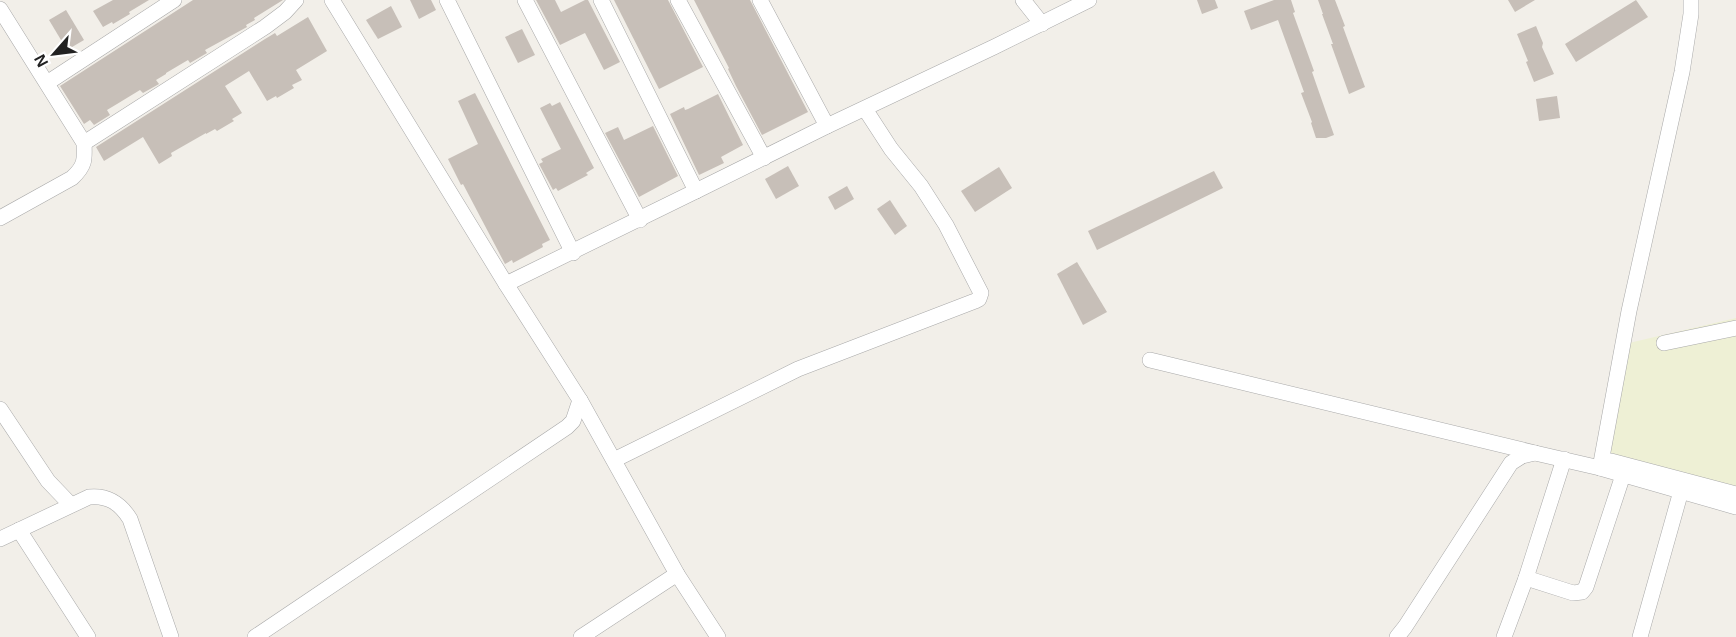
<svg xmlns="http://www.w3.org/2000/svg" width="1736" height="637" font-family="Arial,sans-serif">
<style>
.farmland{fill:#eef0d5}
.building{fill:#c7bfb8}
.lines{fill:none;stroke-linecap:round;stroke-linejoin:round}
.minor-casing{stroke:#a9a9a9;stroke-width:16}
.minor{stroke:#fff;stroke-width:15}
</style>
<rect width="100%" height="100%" fill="#f2efe9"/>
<polygon class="farmland" points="1736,318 1736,502 1605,465 1629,343"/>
<g class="building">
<polygon points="113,0 149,0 129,12 130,14 113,24 112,22 103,27 93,11"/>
<polygon points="193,0 283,0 254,18 255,20 246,25 247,27 205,50 207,53 190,63 188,60 166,73 166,74 156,80 159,84 143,93 140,90 117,104 107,110 110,115 94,125 90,120 84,124 60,86"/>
<polygon points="410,0 431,0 436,10 419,19"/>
<polygon points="536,0 555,0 561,12 585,0 588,0 620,62 604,70 585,33 560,45"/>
<polygon points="614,0 668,0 703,67 659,89"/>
<polygon points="694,0 750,0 808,112 762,135 736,86 728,69 729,68"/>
<polygon points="1197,0 1215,0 1218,8 1202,14"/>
<polygon points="1274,0 1291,0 1295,12 1293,13 1314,71 1312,72 1334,135 1326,138 1316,138 1311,123 1312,122 1301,93 1304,92 1278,20 1251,30 1244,11"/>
<polygon points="1318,0 1335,0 1345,26 1343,27 1365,87 1349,94 1331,44 1333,44 1322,14 1323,14"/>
<polygon points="1508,0 1535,0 1515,12"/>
<polygon points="1636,0 1648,17 1576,62 1565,44"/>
<polygon points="391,6 402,27 378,39 366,20"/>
<polygon points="66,10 84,40 67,50 49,20"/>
<polygon points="308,17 327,51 296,70 302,80 292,85 294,88 277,98 276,96 267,101 249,71 225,86 242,113 232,119 234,121 217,131 215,129 206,134 206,133 171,153 172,156 159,164 143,137 104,161 96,147 265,39 275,33 277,36"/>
<polygon points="1536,26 1543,43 1542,47 1554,74 1534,82 1526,62 1528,61 1517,34"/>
<polygon points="522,29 535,55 518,63 505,37"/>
<polygon points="475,93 550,240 542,244 543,247 513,263 512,260 505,264 463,184 461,185 448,159 478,144 458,101"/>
<polygon points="718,94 743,145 721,157 724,163 699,175 670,114 684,107 685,110 688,109"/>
<polygon points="1557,96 1560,118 1539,121 1536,99"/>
<polygon points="560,102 594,168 586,173 588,175 558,191 556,188 553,190 539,164 543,162 541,159 561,149 540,108 550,103 552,106"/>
<polygon points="653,126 678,176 639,197 605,133 618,127 624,140"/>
<polygon points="788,166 799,186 776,199 765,179"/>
<polygon points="999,167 1012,188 975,212 961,191"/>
<polygon points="1214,171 1223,188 1097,250 1088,231"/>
<polygon points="847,186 854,199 835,210 828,197"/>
<polygon points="890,200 907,226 895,235 877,209"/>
<polygon points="1077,262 1107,312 1083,325 1057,274"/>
</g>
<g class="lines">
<g class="minor-casing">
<g id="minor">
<polyline points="332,0 506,284 580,400 677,574 718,637"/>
<polyline points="447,0 573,253"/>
<polyline points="525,0 640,220"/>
<polyline points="601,0 696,191 827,126 994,47 1089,0"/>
<polyline points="678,0 764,158"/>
<polyline points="760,0 827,126"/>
<polyline points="1023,0 1042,24"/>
<path d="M0,9L84,143C85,160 85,166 72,178L0,218"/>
<polyline points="47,83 174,0"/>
<polyline points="84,143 265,27 285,12 296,0"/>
<polyline points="506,284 696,191"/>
<polyline points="1664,343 1736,328"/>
<polyline points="1150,360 1535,453"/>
<polyline points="0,409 48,481 70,504"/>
<polyline points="614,460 798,369 975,301 979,299 981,293 946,225 921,186 891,149 865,109"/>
<polyline points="1611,461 1736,494"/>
<polyline points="1600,468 1629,311 1682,72 1691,14 1691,0"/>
<polyline points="19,530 88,637"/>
<path d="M0,539L89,497C108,495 120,503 130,519L171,637"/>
<polyline points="1526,578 1573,593 1582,592 1586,587 1623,475"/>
<polyline points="255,637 567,427 573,421 580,400"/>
<polyline points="581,637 677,574"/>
<polyline points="1397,637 1405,627 1511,463 1522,456 1535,453 1600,468 1736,507"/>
<polyline points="1504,637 1526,578 1564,459"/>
<polyline points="1640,637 1681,491"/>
</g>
</g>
<use href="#minor" class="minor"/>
</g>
<g transform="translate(54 54) rotate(242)" stroke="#ffffff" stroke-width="4.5" paint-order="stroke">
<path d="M0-4.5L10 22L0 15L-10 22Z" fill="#222222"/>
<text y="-9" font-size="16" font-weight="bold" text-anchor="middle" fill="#222222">N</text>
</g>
</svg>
